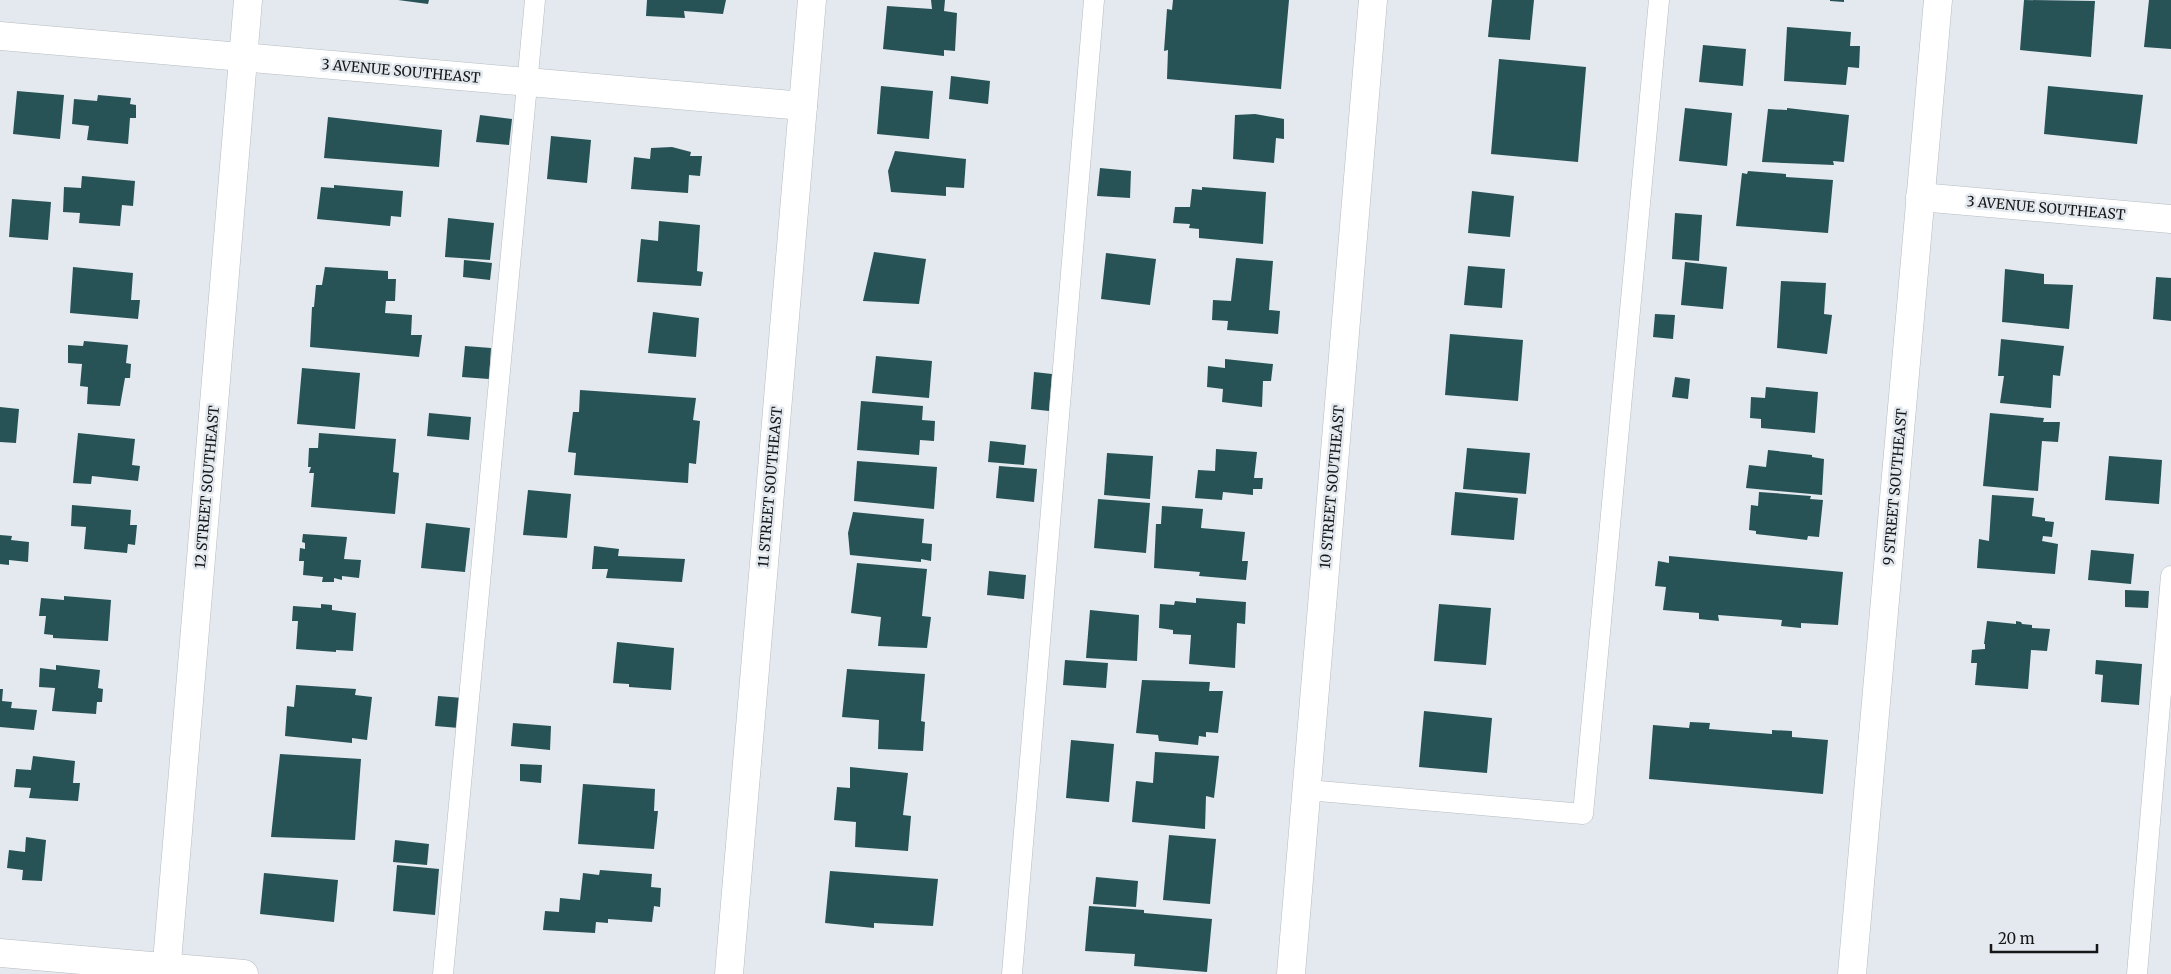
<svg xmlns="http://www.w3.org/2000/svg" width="2171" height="974" font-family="Merriweather,serif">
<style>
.building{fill:#275256}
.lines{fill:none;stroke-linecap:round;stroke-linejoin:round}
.lane-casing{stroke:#b6bcc0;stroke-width:21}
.street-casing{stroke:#b6bcc0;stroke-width:29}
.lane{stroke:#fff;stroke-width:20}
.street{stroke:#fff;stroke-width:28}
.labels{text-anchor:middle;stroke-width:5;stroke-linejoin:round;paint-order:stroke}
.street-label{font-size:14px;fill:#141618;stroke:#e3e9ee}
</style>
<rect width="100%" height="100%" fill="#e3e9ee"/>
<g class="building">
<polygon points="398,0 429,0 428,4"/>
<polygon points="647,0 726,0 723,14 684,11 685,18 646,16"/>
<polygon points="931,0 945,0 944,11 957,13 955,51 944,50 944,56 883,49 887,6 932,9"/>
<polygon points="1173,0 1289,0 1281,89 1167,79 1168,50 1164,51 1167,9 1172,10"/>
<polygon points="1492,0 1534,0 1530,40 1488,37"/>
<polygon points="1830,0 1844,0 1844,2 1830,1"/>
<polygon points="2024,0 2095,1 2091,57 2020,50"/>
<polygon points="2149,0 2171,0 2171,49 2144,47"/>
<polygon points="1787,27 1851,32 1850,46 1860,46 1859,68 1848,67 1846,85 1784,81"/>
<polygon points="1703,45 1746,49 1743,86 1699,82"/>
<polygon points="1499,59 1586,67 1578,162 1491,154"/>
<polygon points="951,76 990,81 988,104 949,99"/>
<polygon points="881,86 933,91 929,139 877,134"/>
<polygon points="2048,86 2143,95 2137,144 2044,134"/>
<polygon points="17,91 64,95 60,139 13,134"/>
<polygon points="98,95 131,98 130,104 136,105 136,118 130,118 128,144 87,140 89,126 72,124 74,99 97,101"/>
<polygon points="1685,108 1732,113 1727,166 1679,161"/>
<polygon points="1787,108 1849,115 1844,162 1833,161 1834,165 1762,162 1768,109 1787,110"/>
<polygon points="1255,114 1284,119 1284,139 1276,138 1274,163 1233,159 1235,115"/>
<polygon points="480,115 512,119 509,145 476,142"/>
<polygon points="328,117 442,130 439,167 324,158"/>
<polygon points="551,136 591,140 587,183 547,179"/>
<polygon points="672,147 691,152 690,156 702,156 700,176 689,175 688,193 631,189 634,157 650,159 651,148"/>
<polygon points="895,151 966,159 964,188 946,187 946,196 891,192 888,171"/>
<polygon points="1100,168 1131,171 1130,198 1097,196"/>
<polygon points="1748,171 1786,174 1786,177 1833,180 1828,233 1736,226 1742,173 1747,174"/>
<polygon points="82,176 135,181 133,206 122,205 120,226 79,223 80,213 63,212 64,187 81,188"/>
<polygon points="334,185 403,191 401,217 391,216 390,226 317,219 321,187 334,188"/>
<polygon points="1202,187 1266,192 1263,244 1199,238 1199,229 1189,228 1190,224 1173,223 1175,207 1190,207 1192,189 1202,190"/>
<polygon points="1472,191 1514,196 1510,237 1468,233"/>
<polygon points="12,199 51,202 48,240 9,237"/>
<polygon points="1675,213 1702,215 1699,261 1672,259"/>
<polygon points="448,218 494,223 490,260 445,257"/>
<polygon points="659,221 700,225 697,271 703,272 701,286 637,282 641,239 658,241"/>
<polygon points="874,252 926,259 919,304 863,301"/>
<polygon points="1106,253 1156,259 1150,305 1101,299"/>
<polygon points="1236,258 1273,261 1269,310 1280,311 1278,334 1227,330 1228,321 1212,320 1213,300 1231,301"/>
<polygon points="464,260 492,263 490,280 463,277"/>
<polygon points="1685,262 1727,267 1723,309 1681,305"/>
<polygon points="1468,266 1505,269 1502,308 1464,305"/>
<polygon points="73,267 133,273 131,300 140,300 138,319 70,313"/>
<polygon points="325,267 388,271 388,279 396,279 395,301 386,301 385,313 412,315 411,335 422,335 419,357 310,347 312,307 314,307 316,285 322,285"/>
<polygon points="2005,269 2044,274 2044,284 2073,285 2069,329 2002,322"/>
<polygon points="2156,277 2171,278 2171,321 2153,319"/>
<polygon points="1781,281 1826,283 1824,314 1832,315 1827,354 1777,348"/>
<polygon points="653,312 699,318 696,357 648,353"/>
<polygon points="1655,314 1675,315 1673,339 1653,337"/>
<polygon points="1450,334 1523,340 1518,401 1445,395"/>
<polygon points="2001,339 2064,346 2060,376 2053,375 2051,408 2000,403 2004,376 1998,376"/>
<polygon points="84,341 128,345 126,363 131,364 130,378 125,378 120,406 87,404 88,387 80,386 82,364 68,363 68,345 83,346"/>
<polygon points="465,346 491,348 489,379 462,377"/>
<polygon points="876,356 932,361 929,398 872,393"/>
<polygon points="1225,359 1273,364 1271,381 1263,381 1262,407 1222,402 1223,389 1207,387 1208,366 1225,368"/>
<polygon points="302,368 360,373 355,429 297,424"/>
<polygon points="1034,372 1052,374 1049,411 1031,409"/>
<polygon points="1675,377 1690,379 1688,399 1672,397"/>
<polygon points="1766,387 1818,392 1815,433 1761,428 1761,419 1750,418 1751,397 1765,398"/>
<polygon points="580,390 696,398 693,420 700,421 696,464 689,463 688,483 574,475 576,453 568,452 573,412 579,412"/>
<polygon points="861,401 923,406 922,420 935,421 934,441 920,440 919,455 857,450"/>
<polygon points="0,407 19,409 16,443 0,442"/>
<polygon points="429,413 471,417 469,440 427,436"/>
<polygon points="1990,413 2044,418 2043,422 2060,422 2058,442 2042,441 2038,491 1983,486"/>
<polygon points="78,433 135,439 132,465 140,466 138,481 92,476 91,484 73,483"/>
<polygon points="319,433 396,439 393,472 399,473 395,514 311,507 314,473 309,473 311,467 308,467 309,448 318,448"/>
<polygon points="990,441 1026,445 1024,465 988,462"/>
<polygon points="1467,448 1530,453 1526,494 1463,489"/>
<polygon points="1216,449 1257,452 1254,478 1263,478 1262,489 1253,489 1253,495 1223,492 1222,500 1195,498 1198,470 1215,471"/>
<polygon points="1768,450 1812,455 1812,457 1824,459 1822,495 1746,488 1749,465 1766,467"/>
<polygon points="1107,453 1153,456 1150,499 1104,495"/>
<polygon points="2109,456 2162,460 2159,504 2105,500"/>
<polygon points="857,461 937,467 934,509 854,501"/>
<polygon points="999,466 1037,469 1034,502 996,498"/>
<polygon points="528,490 571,494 567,538 523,535"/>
<polygon points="1455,492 1518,498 1514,540 1451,535"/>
<polygon points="1759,492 1811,496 1810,499 1823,500 1819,537 1808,536 1807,540 1756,534 1756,531 1749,530 1751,505 1758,506"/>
<polygon points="1992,495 2034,498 2032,516 2045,518 2045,521 2054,522 2052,537 2043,536 2042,541 2058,544 2055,574 1977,568 1979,539 1989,541"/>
<polygon points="1098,499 1150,503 1146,553 1094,548"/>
<polygon points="72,505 131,510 130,525 137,525 135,545 128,544 127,553 84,549 86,527 71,526"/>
<polygon points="1162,506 1203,509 1201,528 1245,532 1242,561 1248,561 1246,580 1199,576 1200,572 1154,568 1156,524 1161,524"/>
<polygon points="853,512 924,519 922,543 932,544 931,561 921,559 921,562 850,555 848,533"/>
<polygon points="426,523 470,528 465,572 421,568"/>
<polygon points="303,534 347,537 344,559 361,560 359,578 342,576 342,580 334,578 334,582 322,582 323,577 303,575 304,561 299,561 300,548 305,549 305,543 302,542"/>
<polygon points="0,535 12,536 11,540 29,542 28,562 9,560 9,565 0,564"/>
<polygon points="594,546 619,549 618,556 685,559 682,582 606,578 608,569 592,569"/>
<polygon points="2091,550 2134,554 2131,584 2088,580"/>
<polygon points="1669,556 1843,572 1838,625 1801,623 1801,628 1781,626 1782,620 1718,615 1719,621 1699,619 1699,613 1663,610 1666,587 1655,586 1658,561 1669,563"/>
<polygon points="857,563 927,569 922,616 931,617 927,648 878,646 881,617 851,613"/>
<polygon points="989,571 1026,575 1024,599 987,595"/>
<polygon points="2125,590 2149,591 2148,608 2125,607"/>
<polygon points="64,596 111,600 108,641 53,638 53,635 44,634 46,616 39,616 41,598 64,600"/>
<polygon points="1196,598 1246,602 1245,624 1237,623 1235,668 1189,664 1191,635 1173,634 1173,630 1159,628 1160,604 1174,605 1175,601 1196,603"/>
<polygon points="321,604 332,605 332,610 356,613 353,651 336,650 336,652 296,649 298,621 292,621 293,606 321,608"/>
<polygon points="1439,604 1491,608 1486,665 1434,661"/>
<polygon points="1090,610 1139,615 1137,661 1086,658"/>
<polygon points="1987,621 2016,624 2016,621 2021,622 2022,624 2032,625 2032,628 2050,629 2047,651 2031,650 2028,689 1975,685 1977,663 1971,663 1972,650 1985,649 1985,644 1984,644"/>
<polygon points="617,642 674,648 671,690 629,687 629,684 613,683"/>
<polygon points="1065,660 1108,663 1106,688 1063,685"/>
<polygon points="2096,660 2142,664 2139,705 2101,702 2103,675 2095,674"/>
<polygon points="56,665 100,670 98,688 103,689 102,702 97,702 96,714 52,711 55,688 39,687 40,668 56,670"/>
<polygon points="847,669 925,674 921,721 925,722 923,751 878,749 879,720 842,717"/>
<polygon points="1142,680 1210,682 1209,691 1223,691 1218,733 1206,732 1206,737 1199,736 1198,745 1159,741 1158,735 1136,733"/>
<polygon points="296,685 356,689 355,695 372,697 367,740 352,738 352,743 285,736 287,706 294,707"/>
<polygon points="0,689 3,689 2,701 12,702 11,708 37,710 34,730 0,727"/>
<polygon points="438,696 463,698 459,728 435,726"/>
<polygon points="1424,711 1492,718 1487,773 1419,767"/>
<polygon points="1690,722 1710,723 1709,729 1772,734 1772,730 1792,731 1792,737 1828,740 1823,794 1649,779 1653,725 1689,728"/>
<polygon points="513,723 551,726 550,750 511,746"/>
<polygon points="1071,740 1114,744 1109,802 1066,798"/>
<polygon points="1155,752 1219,756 1214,798 1206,796 1205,829 1132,822 1136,781 1153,783"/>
<polygon points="280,754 361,759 355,840 271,837"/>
<polygon points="33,756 75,761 73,783 80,783 78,801 29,798 31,788 14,787 16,769 31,770"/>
<polygon points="520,764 542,765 541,783 520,781"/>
<polygon points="850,767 908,773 903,815 911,816 908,851 855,847 856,822 834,820 837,787 850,788"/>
<polygon points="583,784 655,789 654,811 658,811 654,849 578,844"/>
<polygon points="1169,835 1216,839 1210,904 1163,900"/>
<polygon points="26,837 46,840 42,881 22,880 23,870 7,868 9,850 25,852"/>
<polygon points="395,840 429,844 427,865 393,862"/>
<polygon points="397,865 439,869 435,915 393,911"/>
<polygon points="600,870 652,874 651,887 661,888 660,907 654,906 652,922 608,919 608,923 596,922 595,933 543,930 545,911 559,912 560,898 580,900 583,873 599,875"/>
<polygon points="830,871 938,879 933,926 874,923 874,928 825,923"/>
<polygon points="264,873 338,880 334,922 260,914"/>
<polygon points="1096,877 1138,881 1136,907 1093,904"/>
<polygon points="1089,906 1144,910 1144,913 1212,919 1207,972 1134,966 1135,954 1085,951"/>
</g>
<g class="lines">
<g class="lane-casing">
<g id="lane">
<polyline points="1307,790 1583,814 1659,0"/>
<polyline points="443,974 535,0"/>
<polyline points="1012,974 1094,0"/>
<polyline points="2137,974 2171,576"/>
</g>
</g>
<g class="street-casing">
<g id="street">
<polyline points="0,36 803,106"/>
<polyline points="1920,197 2171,219"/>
<polyline points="0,953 244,974"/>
<polyline points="166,974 248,0"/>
<polyline points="729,974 812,0"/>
<polyline points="1291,974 1373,0"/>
<polyline points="1852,974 1938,0"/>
</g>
</g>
<use href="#lane" class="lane"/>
<use href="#street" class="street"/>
</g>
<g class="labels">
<g class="street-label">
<text transform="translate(401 71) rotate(5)" y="5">3 AVENUE SOUTHEAST</text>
<text transform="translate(2046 208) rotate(5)" y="5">3 AVENUE SOUTHEAST</text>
<text transform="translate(207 487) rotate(-85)" y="5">12 STREET SOUTHEAST</text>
<text transform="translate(770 487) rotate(-85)" y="5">11 STREET SOUTHEAST</text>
<text transform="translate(1332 487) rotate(-85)" y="5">10 STREET SOUTHEAST</text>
<text transform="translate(1895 487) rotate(-85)" y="5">9 STREET SOUTHEAST</text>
</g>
</g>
<path d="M1991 944v8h106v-8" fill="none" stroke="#141618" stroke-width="2.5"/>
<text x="1998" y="944" font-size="15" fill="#141618" stroke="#e3e9ee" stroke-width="4" paint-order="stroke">20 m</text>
</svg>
